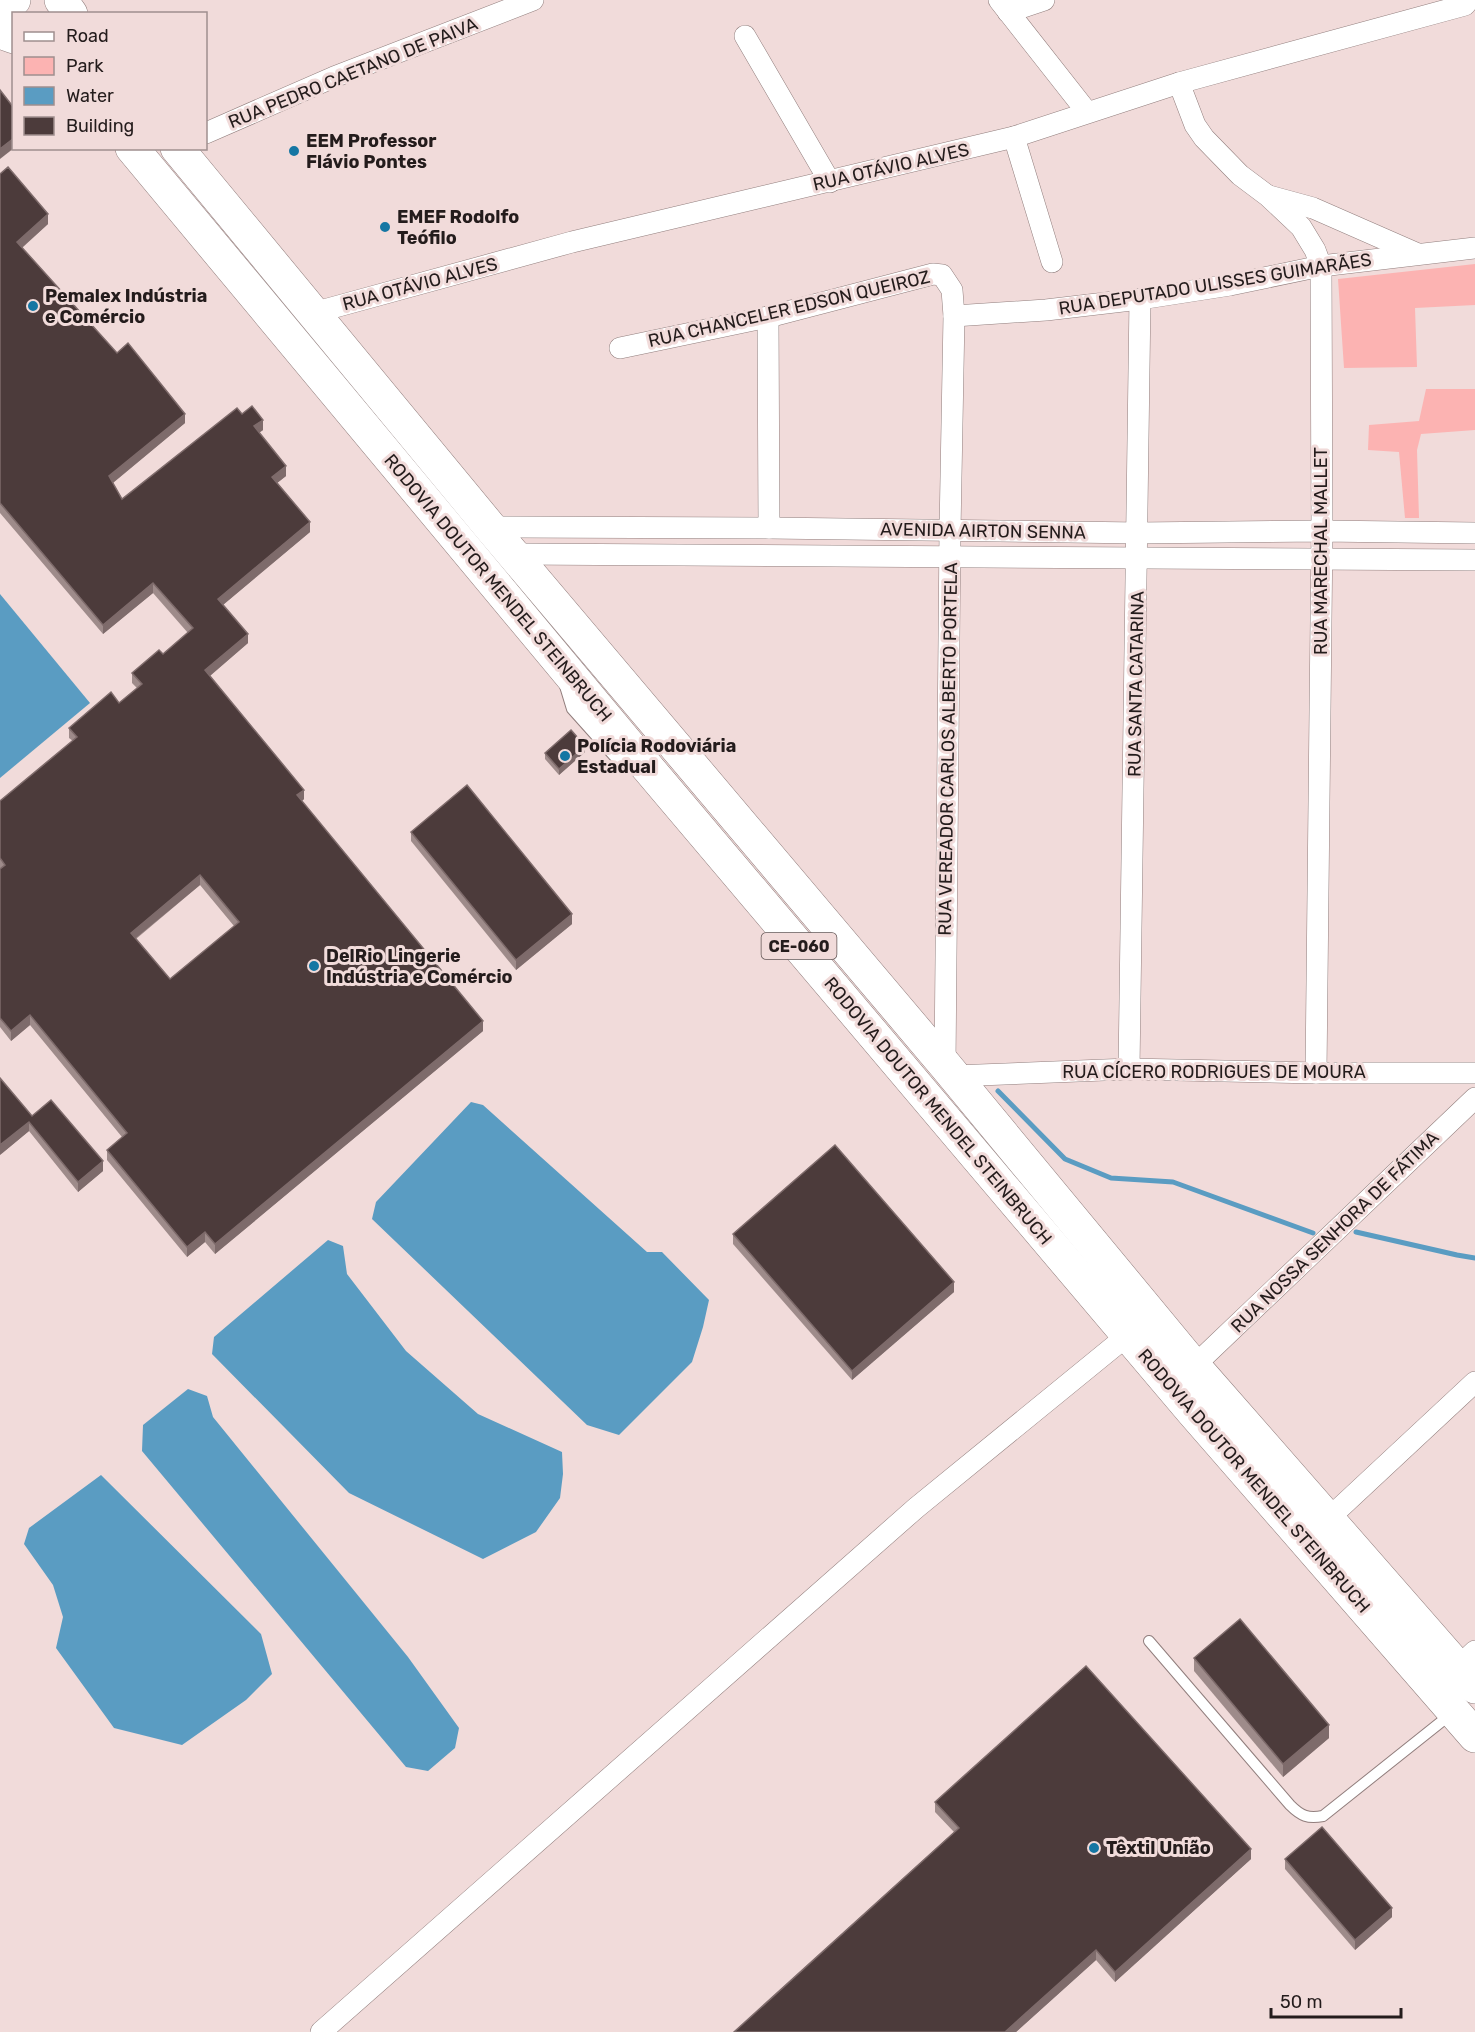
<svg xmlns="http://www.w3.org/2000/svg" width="1475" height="2032" font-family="Rubik,sans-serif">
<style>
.green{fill:#fcb3b2}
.water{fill:#5a9cc2}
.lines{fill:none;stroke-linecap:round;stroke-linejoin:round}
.stream{stroke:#5a9cc2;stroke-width:5}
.service-casing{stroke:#917e7d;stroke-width:12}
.minor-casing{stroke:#917e7d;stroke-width:22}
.primary-casing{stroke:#917e7d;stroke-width:34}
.trunk-casing{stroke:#917e7d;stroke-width:34}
.service{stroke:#fff;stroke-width:10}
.minor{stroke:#fff;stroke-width:21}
.primary{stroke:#fff;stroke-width:33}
.trunk{stroke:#fff;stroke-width:33}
.wall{fill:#9e8b8a;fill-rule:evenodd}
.shaded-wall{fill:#7e6b6b}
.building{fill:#4c3b3b;stroke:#7e6b6b;stroke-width:1.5;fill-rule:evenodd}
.poi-dot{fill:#1576a3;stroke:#f1dbda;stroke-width:2}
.labels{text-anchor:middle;stroke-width:6;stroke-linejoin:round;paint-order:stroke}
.shield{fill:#f1dbda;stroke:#625555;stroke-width:1.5}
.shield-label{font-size:16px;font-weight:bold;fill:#241c1c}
.street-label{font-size:18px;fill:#241c1c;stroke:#f1dbda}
.poi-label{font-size:18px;font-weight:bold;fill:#241c1c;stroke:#f1dbda;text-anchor:start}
</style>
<rect width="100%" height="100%" fill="#f1dbda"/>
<g class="green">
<polygon points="1475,264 1475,305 1415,308 1417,367 1344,368 1338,279"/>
<polygon points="1426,389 1475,389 1475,430 1421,434 1417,450 1419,518 1405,518 1399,452 1368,450 1369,425 1419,421"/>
</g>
<g class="water">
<polygon points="0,594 90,703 0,778"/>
<polygon points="471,1102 483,1105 647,1252 662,1252 709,1300 703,1327 692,1362 619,1435 587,1425 372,1219 376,1202"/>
<polygon points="328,1240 343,1246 347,1274 406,1351 478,1414 562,1452 563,1474 560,1498 536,1532 483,1559 349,1493 212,1354 214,1337"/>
<polygon points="188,1389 207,1396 213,1417 408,1657 459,1728 455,1748 428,1771 406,1767 142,1451 143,1425"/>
<polygon points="101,1475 261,1634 272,1674 246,1700 182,1745 114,1728 56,1648 63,1617 53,1585 24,1544 29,1528"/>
</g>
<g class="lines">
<g class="stream">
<polyline points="998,1091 1065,1159 1111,1178 1173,1182 1313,1233"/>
<polyline points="1356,1232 1457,1255 1475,1258"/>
</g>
<g class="service-casing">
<g id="service">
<polyline points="565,686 572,709 614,756 629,765"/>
<path d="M1149,1641L1290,1805C1301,1816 1308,1819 1323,1816L1451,1714"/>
</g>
</g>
<g class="minor-casing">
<g id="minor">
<polyline points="999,0 1087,112"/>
<polyline points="1008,12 1044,0"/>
<polyline points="745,36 830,182"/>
<polyline points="1179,83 1195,125 1204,138 1240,175 1268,196 1301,227 1315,250 1321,266 1322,531 1316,1073"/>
<polyline points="206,133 334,77 533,0"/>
<polyline points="1014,137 1052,262"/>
<polyline points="1269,196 1313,208 1418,254"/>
<polyline points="313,313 572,242 1014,137 1179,83 1465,5 1469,0"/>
<polyline points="954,316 1046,310 1140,299 1230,285 1321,266 1475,248"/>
<polyline points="768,317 769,528"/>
<polyline points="620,348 768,317 933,274 942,275 952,290 954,316 950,531 945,1065"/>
<polyline points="490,527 769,528 1138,533 1322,531 1475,533"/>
<polyline points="515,554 1475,560"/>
<polyline points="1129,1069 1140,299"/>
<polyline points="953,1076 1129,1069 1316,1073 1475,1073"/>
<polyline points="1194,1366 1475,1098"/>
<polyline points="1328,1519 1475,1382"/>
<polyline points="1458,1667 1475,1651"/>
<polyline points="321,2032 916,1508 1128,1335"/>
</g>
</g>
<g class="primary-casing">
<polyline id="primary" points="0,6 14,0"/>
</g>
<g class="trunk-casing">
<g id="trunk">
<polyline points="61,0 71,14"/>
<polyline points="0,32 14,37"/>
<polyline points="132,148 642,761 988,1170 1193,1412 1475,1736"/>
<polyline points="177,148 490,527 945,1065 1194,1366 1475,1687"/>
</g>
</g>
<use href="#service" class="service"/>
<use href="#minor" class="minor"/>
<use href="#primary" class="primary"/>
<use href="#trunk" class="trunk"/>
</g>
<g class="wall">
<path d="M0,174L48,224L22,248L117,353L185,423L113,483L122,499L242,414L263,430L259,433L286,476L277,483L310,532L223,605L248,643L210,676L304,799L302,801L483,1031L215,1254L205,1242L187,1257L107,1160V1150L122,1137L30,1025L11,1041L0,1027V801L73,741L69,738V728L119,703L137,688L132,683V673L163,654L188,633L153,593L103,634L0,513ZM200,885L234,926L170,979L136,939Z"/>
<polygon points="585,752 559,775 545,759 545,753"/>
<polygon points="411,832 572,924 516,970 411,841"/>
<polygon points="32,1116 103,1171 78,1192 29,1131 0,1155"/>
<polygon points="733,1234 954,1292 852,1380 733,1244"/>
<polygon points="1194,1658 1329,1738 1283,1777 1194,1671"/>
<polygon points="935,1802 1251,1859 1115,1982 1096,1960 1016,2032 734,2032 954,1832 935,1812"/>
<polygon points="1285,1859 1392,1917 1355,1950 1285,1869"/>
</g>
<g class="shaded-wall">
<polygon points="14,138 14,148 0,159 0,149"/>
<polygon points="48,214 48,224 17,252 17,242"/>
<polygon points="185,414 185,423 109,486 109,476"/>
<polygon points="263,420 263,430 254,436 254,426"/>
<polygon points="286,466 286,476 272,487 272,477"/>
<polygon points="310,522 310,532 218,609 218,599"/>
<polygon points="153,583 153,593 103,634 103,625"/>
<polygon points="248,634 248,643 205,680 205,670"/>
<polygon points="585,746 585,752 559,775 559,769"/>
<polygon points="304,790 304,799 297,805 297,795"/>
<polygon points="200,875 200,885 131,942 131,933"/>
<polygon points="572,914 572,924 516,970 516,960"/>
<polygon points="30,1015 30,1025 11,1041 11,1031"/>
<polygon points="483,1021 483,1031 215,1254 215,1244"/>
<polygon points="29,1122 29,1131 0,1155 0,1145"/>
<polygon points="103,1161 103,1171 78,1192 78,1182"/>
<polygon points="205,1232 205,1242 187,1257 187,1247"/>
<polygon points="954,1282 954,1292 852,1380 852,1371"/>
<polygon points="1329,1725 1329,1738 1283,1777 1283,1764"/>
<polygon points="1251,1849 1251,1859 1115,1982 1115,1972"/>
<polygon points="1392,1908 1392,1917 1355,1950 1355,1940"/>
<polygon points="1096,1950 1096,1960 1016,2032 1005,2032"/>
</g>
<g class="building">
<polygon points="0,90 14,108 14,138 0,149"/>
<path d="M8,167L48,214L17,242L117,353L128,343L185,414L109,476L122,499L237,408L242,414L252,406L263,420L254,426L286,466L272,477L310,522L218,599L248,634L205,670L304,790L297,795L483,1021L215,1244L205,1232L187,1247L107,1150L127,1133L30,1015L11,1031L0,1018V869L5,865L0,858V801L77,737L69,728L111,692L119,703L142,684L132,673L159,650L163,654L193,628L153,583L103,625L0,503V174ZM200,875L239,922L170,979L131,933Z"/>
<polygon points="571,730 585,746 559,769 545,753"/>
<polygon points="467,785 572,914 516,960 411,832"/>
<polygon points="0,1078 32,1116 51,1100 103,1161 78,1182 29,1122 0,1145"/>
<polygon points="835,1145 954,1282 852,1371 733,1234"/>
<polygon points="1240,1619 1329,1725 1283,1764 1194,1658"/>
<polygon points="1086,1666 1251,1849 1115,1972 1096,1950 1005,2032 734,2032 959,1828 935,1802"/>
<polygon points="1322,1827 1392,1908 1355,1940 1285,1859"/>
</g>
<g class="poi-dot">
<circle cx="294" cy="151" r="6"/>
<circle cx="385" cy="227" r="6"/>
<circle cx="33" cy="306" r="6"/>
<circle cx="565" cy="756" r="6"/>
<circle cx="314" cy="966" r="6"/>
<circle cx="1094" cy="1848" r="6"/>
</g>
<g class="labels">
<rect class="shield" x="761.5" y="933" width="75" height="26" rx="4.5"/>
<g class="shield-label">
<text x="799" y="952">CE-060</text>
</g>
<g class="street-label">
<text transform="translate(353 73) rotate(-22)" y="6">RUA PEDRO CAETANO DE PAIVA</text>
<text transform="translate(891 167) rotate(-13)" y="6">RUA OTÁVIO ALVES</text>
<text transform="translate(420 284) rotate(-15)" y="6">RUA OTÁVIO ALVES</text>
<text transform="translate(1215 284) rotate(-9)" y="6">RUA DEPUTADO ULISSES GUIMARÃES</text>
<text transform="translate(789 309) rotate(-13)" y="6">RUA CHANCELER EDSON QUEIROZ</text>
<text transform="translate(983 531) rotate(1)" y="6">AVENIDA AIRTON SENNA</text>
<text transform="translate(1321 551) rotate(-90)" y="6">RUA MARECHAL MALLET</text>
<text transform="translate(498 588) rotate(50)" y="6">RODOVIA DOUTOR MENDEL STEINBRUCH</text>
<text transform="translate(1136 684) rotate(-89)" y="6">RUA SANTA CATARINA</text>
<text transform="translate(948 749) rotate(-89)" y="6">RUA VEREADOR CARLOS ALBERTO PORTELA</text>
<text x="1214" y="1078">RUA CÍCERO RODRIGUES DE MOURA</text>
<text transform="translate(938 1111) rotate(50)" y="6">RODOVIA DOUTOR MENDEL STEINBRUCH</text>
<text transform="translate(1335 1232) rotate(-44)" y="6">RUA NOSSA SENHORA DE FÁTIMA</text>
<text transform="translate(1254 1481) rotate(49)" y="6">RODOVIA DOUTOR MENDEL STEINBRUCH</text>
</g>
<g class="poi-label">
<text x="306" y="147">EEM Professor<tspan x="306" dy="21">Flávio Pontes</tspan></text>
<text x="397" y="223">EMEF Rodolfo<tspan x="397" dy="21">Teófilo</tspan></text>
<text x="45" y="302">Pemalex Indústria<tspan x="45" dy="21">e Comércio</tspan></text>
<text x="577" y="752">Polícia Rodoviária<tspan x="577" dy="21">Estadual</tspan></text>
<text x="326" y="962">DelRio Lingerie<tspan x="326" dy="21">Indústria e Comércio</tspan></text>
<text x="1106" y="1854">Têxtil União</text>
</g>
</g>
<rect x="12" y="12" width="195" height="138" fill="#f1dbda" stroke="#9f8f8e" stroke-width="1.5"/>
<rect x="24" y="32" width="30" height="9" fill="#ffffff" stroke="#9f8f8e" stroke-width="1.5"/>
<text x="66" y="42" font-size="18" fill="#241c1c">Road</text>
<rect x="24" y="57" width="30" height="18" fill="#fcb3b2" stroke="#9f8f8e" stroke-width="1.5"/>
<text x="66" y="72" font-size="18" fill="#241c1c">Park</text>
<rect x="24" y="87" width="30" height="18" fill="#5a9cc2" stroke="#9f8f8e" stroke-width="1.5"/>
<text x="66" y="102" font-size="18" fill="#241c1c">Water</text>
<rect x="24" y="117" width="30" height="18" fill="#4c3b3b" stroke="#9f8f8e" stroke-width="1.5"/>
<text x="66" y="132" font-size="18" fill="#241c1c">Building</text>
<path d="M1271 2008v9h130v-9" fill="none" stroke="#241c1c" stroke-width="3"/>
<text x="1280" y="2008" font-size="18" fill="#241c1c" stroke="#f1dbda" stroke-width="4.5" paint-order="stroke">50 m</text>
</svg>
